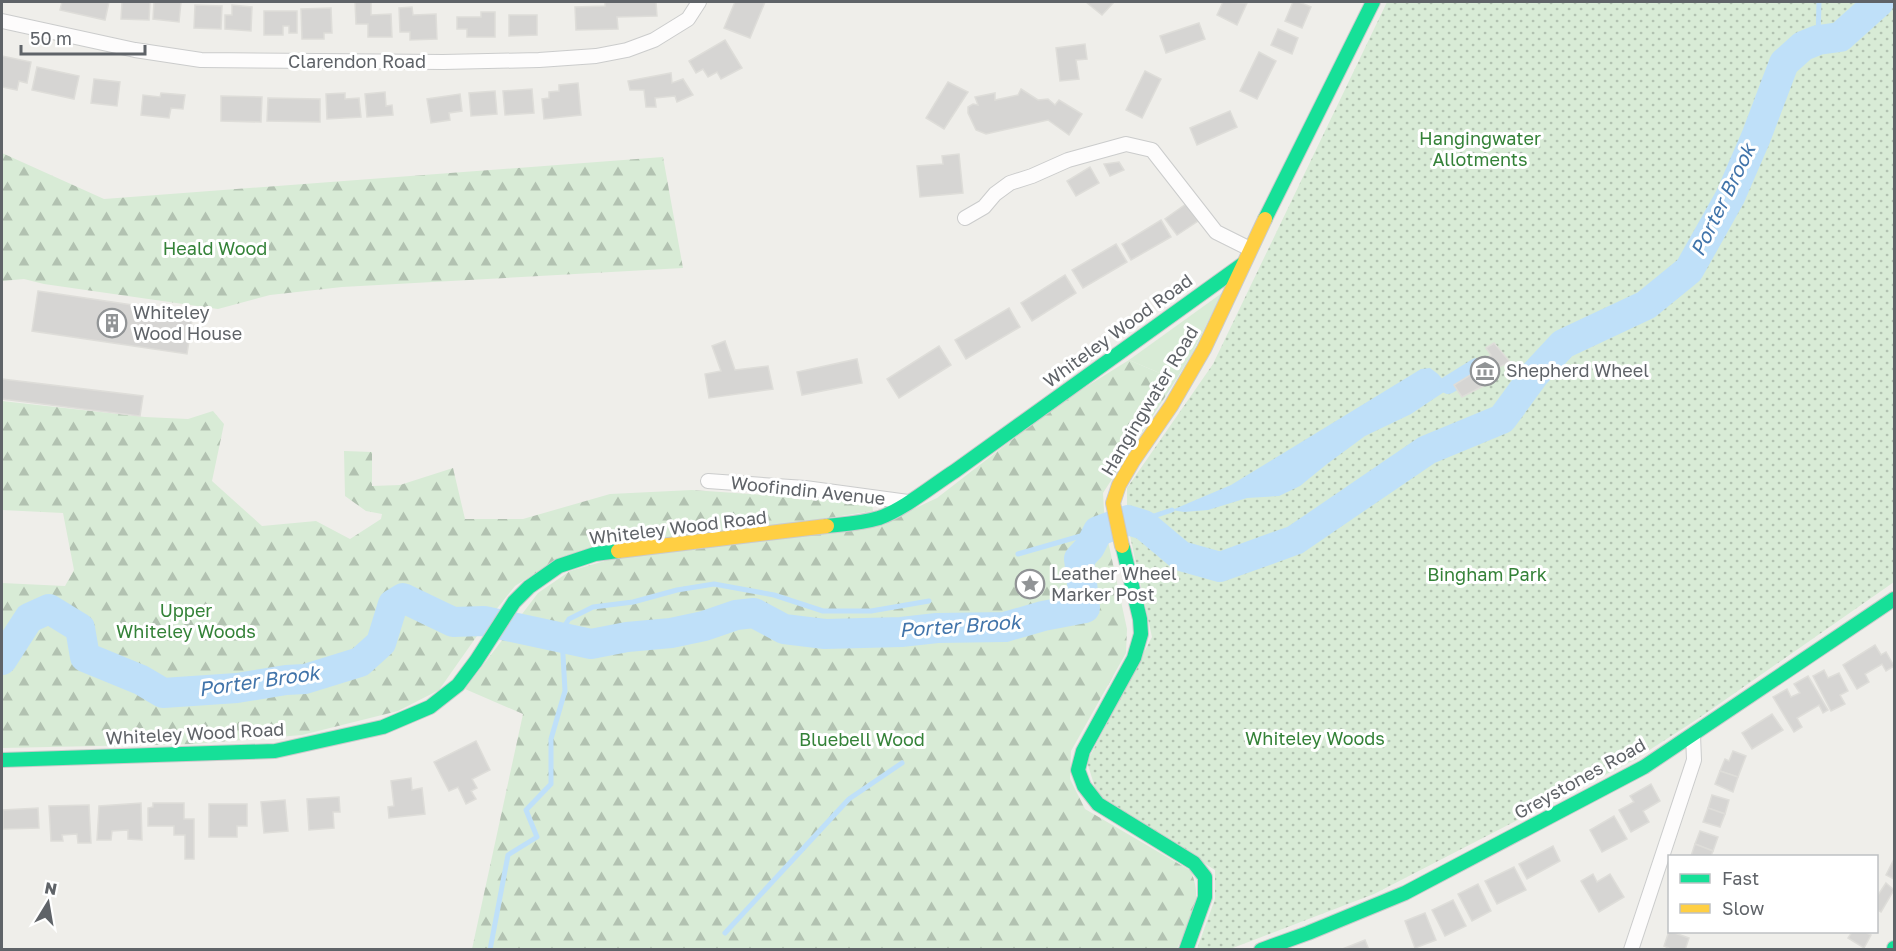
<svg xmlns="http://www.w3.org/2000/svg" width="1896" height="951" font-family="'Golos Text',sans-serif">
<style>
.grass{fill:#d8ebd6}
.forest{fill:url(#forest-firs)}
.park{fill:url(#park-dots)}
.water{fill:#bfe0f9}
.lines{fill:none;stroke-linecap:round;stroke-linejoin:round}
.stream{stroke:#bfe0f9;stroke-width:5}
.canal{stroke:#bfe0f9;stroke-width:18}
.river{stroke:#bfe0f9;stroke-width:30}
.building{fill:#d6d5d3;stroke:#deddd9;stroke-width:1.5}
.street-casing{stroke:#cbcccc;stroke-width:16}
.fast-casing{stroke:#cacacb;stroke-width:16}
.slow-casing{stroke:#cacacb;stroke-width:16}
.street{stroke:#fdfcfc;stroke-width:14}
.fast{stroke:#16e098;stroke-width:14}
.slow{stroke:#ffcf43;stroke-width:14}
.labels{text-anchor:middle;stroke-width:6;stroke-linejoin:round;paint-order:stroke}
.street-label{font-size:18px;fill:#5f6368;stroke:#fff}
.park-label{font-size:18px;fill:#348238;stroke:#fff}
.poi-label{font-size:18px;fill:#5f6368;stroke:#fff;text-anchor:start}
.water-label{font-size:20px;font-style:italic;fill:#4174aa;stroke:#fff}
</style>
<defs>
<pattern id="forest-firs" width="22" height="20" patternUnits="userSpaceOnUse" patternTransform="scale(1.5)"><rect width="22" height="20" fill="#d8ebd6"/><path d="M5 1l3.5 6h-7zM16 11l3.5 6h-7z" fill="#b2c2b1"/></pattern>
<pattern id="park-dots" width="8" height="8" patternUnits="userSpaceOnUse" patternTransform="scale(1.5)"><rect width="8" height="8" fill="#d8ebd6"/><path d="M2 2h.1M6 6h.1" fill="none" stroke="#b2c2b1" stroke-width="1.8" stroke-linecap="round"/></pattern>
</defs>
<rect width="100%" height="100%" fill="#efeeea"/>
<polygon class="grass" points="1222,293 1193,352 1176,380 1129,360"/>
<g class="forest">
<polygon points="2,153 104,199 663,157 683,268 342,287 270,295 218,309 44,284 24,279 2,281"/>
<path d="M1129,360L1176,380L1103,493L1105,527L1127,629L1126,653L1071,751L1070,779L1085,809L1191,871C1204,904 1190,919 1177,949H472L523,714L465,689L538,593L570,571L622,556L877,526L937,498L1057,405Z"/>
<polygon points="2,401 145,417 188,419 213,411 224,424 212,481 262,526 316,521 350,539 381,519 382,514 366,511 345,496 344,451 372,452 372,486 400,485 453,468 465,519 523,519 610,494 692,490 809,498 872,504 873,511 556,560 515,586 491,616 439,690 398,711 302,735 193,744 2,748 2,583 65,586 74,570 63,513 2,510"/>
</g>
<polygon class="park" points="1387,2 1894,2 1894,582 1699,718 1634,760 1374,894 1230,949 1197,949 1215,899 1215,870 1098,797 1087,762 1152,637 1127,522 1127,488 1213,364"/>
<polygon class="water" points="1430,368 1438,374 1450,388 1411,414 1365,436 1327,464 1300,486 1279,496 1247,498 1208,510 1184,512 1172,510 1231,485 1421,369"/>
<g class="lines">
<g class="stream">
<polyline points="1818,40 1819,2"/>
<polyline points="1136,522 1172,510"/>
<polyline points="1090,547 1134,532 1161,540"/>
<polyline points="1018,554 1098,531"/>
<polyline points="558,636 569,619 593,607 633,602 677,590 714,584 774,595 823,611 871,611 929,601"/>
<polyline points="725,933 849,799 902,763"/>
<polyline points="490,950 508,855 537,837 526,810 551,784 551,739 565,691 562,637"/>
</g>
<polyline class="canal" points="1448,385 1477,367"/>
<polyline class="river" points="2,660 29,618 49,609 80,628 85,657 141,680 163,693 237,688 286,680 305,679 360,662 381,643 393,604 403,598 453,622 484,621 591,644 627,637 671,633 704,626 736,615 754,613 784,629 825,634 901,632 937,628 1005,627 1043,616 1085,608 1079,559 1090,547 1098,531 1128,520 1144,525 1181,556 1220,567 1295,540 1427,450 1502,419 1535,374 1563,344 1646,305 1689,270 1730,197 1756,137 1784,63 1803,46 1818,40 1840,37 1879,2"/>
</g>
<g class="building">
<polygon points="62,2 109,2 105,20 60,10"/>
<polygon points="122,2 150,2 149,20 121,19"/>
<polygon points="154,2 181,2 179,22 153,19"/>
<polygon points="355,2 371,2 371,15 391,14 392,37 368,37 368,24 356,24"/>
<polygon points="605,2 656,2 657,16 617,17 618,29 576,30 575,7 605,6"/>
<polygon points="735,2 765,2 750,38 724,28"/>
<polygon points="1086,2 1114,2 1102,15"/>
<polygon points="1223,2 1247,3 1237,25 1217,15"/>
<polygon points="1293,2 1299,2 1311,7 1302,28 1285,21"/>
<polygon points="195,5 222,6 221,29 194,28"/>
<polygon points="232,5 252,7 251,31 225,29 225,15 232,15"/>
<polygon points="412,7 413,15 436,14 437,39 410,40 410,32 400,32 399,8"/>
<polygon points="331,8 332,33 324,33 324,39 302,39 301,9"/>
<polygon points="264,11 297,11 297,33 289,33 289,26 283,26 283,35 264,35"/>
<polygon points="481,12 495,12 495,37 467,37 467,29 457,29 457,17 481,17"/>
<polygon points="509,15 537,15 537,35 509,36"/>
<polygon points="1199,23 1205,39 1166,53 1160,36"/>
<polygon points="1278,29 1298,38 1292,54 1271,45"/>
<polygon points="725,40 742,68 721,79 717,72 708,77 703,69 696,73 689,61"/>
<polygon points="1085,44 1087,59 1076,60 1079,79 1060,81 1056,48"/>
<polygon points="1259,52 1276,61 1257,99 1240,91"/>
<polygon points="2,56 31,62 27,83 19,81 17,90 2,87"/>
<polygon points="37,67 79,76 74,99 32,90"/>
<polygon points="1145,71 1161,79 1142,118 1126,110"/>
<polygon points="671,73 672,83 683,79 693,95 677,102 675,96 655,98 656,107 646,107 644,90 630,90 628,81"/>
<polygon points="94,79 120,82 117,106 91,103"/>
<polygon points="948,82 968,92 944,129 926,118"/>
<polygon points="578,83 581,115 544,119 542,99 549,98 549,92 559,91 559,85"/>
<polygon points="532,89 534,113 505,115 503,91"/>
<polygon points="1021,89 1038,100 1048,99 1055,105 1059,100 1082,114 1069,135 1048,120 986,134 976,130 968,113 968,107 973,104 978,105 975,97 995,93 995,100 1018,95"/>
<polygon points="495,91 497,114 471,116 469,93"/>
<polygon points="385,92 386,106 392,105 393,115 367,117 365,94"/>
<polygon points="161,93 185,95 183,109 171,108 169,118 141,115 143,95 160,97"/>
<polygon points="345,93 345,99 359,98 361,117 327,119 326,94"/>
<polygon points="460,94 462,111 449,113 450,120 431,123 427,99"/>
<polygon points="221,96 262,97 261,122 221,121"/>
<polygon points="268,98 320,99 320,122 267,121"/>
<polygon points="1230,111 1237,127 1197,145 1190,128"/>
<polygon points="959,154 963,193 920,197 917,166 943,164 942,156"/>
<polygon points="1119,162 1124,170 1110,176 1104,164"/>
<polygon points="1090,167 1099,183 1076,196 1067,181"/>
<polygon points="1186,204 1198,221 1177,235 1165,219"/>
<polygon points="1161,220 1171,237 1131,260 1122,244"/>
<polygon points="1116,244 1127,262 1083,288 1072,270"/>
<polygon points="1065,275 1076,293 1032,321 1021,303"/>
<polygon points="38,291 193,314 187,354 32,331"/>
<polygon points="1009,308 1020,327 966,359 955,340"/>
<polygon points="725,341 735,370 768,366 773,389 709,398 705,374 721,371 712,346"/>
<polygon points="1494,343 1510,362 1486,373 1491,382 1462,397 1454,385 1482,368 1479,363 1491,355 1486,348"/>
<polygon points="939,346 951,365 899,398 887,379"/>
<polygon points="857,359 862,383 802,395 797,372"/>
<polygon points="2,379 143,396 140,416 2,399"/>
<polygon points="1875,645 1881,655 1886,652 1894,666 1886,671 1882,664 1865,674 1869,682 1857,689 1843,665"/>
<polygon points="1824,670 1828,678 1839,673 1848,691 1840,695 1845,704 1831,711 1813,676"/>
<polygon points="1808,676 1828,710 1823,713 1819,705 1797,718 1802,727 1794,732 1773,697 1787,689 1791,697 1800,693 1794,684"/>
<polygon points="1772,714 1783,730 1752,749 1742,733"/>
<polygon points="476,741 490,770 472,779 477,788 471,791 476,799 466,804 458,787 449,791 434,762"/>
<polygon points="1733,751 1746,756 1738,777 1720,771 1725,759 1729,761"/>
<polygon points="1720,771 1738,777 1733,792 1715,784"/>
<polygon points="411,778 412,790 422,788 425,814 389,818 388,807 394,806 391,781"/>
<polygon points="1651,784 1660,801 1643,811 1649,822 1631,832 1619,810 1634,802 1630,796"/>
<polygon points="1712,795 1729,800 1725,814 1708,808"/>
<polygon points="339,797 340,812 333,812 334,828 309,830 307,799"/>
<polygon points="285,800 288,831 264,833 261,802"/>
<polygon points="141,803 142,840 128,839 128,830 112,831 111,840 97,840 99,806"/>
<polygon points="153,803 184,803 184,819 194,819 194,859 185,859 185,835 174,835 174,826 148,826 148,808 153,807"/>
<polygon points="209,804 247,804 247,826 237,826 237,837 209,837"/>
<polygon points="89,805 91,843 78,843 77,834 62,835 63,841 51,841 49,806"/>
<polygon points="38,808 39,828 3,829 3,810"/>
<polygon points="1708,808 1725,814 1720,827 1703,822"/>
<polygon points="1614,816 1627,839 1602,852 1590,830"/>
<polygon points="1700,831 1718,837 1713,851 1695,844"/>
<polygon points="1695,844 1713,851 1711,856 1691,856"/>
<polygon points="1553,846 1560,861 1527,879 1519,864"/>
<polygon points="1894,859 1894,879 1886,875"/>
<polygon points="1514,867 1526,890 1497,904 1485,881"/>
<polygon points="1593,874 1597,882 1610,874 1624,897 1599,912 1581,881"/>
<polygon points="1886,883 1894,890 1881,912 1876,909 1876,898"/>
<polygon points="1478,884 1491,911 1472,921 1458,894"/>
<polygon points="1453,900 1466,926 1445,936 1432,910"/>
<polygon points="1425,913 1436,940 1415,948 1405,921"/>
<polygon points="1669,931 1689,938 1685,950 1673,950 1664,946"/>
<polygon points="1852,932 1865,932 1871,935 1864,948 1848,938"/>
<polygon points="1365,940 1369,950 1340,950"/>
</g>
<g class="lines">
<g class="street-casing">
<g id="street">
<polyline points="2,21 135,50 201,60 443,62 539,60 596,56 627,50 654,40 688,19 699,2"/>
<polyline points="965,218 984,207 995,194 1010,183 1032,176 1068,160 1126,144 1152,150 1216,232 1250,249"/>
<polyline points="708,481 805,488 908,502"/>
<polyline points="1631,950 1694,760 1693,735"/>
</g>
</g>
<g class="fast-casing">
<g id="fast">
<polyline points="1265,219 1373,2"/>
<path d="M827,526C845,524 862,523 879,518C903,510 933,485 955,471L1243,264"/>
<polyline points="1123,548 1140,619 1141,634 1134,658 1083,751 1078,770 1084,786 1098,804 1194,863 1205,877 1205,897 1186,950"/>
<polyline points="2,760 275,751 383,727 430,707 458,685 476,661 514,602 529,587 559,566 595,554 618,551"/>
<polyline points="1894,948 1894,950"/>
<polyline points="1261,950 1308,933 1405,893 1644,767 1894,599"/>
</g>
</g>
<g class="slow-casing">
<g id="slow">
<polyline points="1122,546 1113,503 1119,485 1133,461 1171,406 1204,349 1265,219"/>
<polyline points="618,551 827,526"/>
</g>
</g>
<use href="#street" class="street"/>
<use href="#fast" class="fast"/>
<use href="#slow" class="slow"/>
</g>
<defs>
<g id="building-ring" transform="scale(1.5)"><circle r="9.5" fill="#fff" stroke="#919496" stroke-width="1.5"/><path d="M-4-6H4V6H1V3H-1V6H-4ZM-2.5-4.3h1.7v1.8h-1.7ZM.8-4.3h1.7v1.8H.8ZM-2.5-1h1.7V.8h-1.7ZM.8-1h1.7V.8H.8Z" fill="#919496"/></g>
<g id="museum-ring" transform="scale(1.5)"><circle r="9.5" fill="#fff" stroke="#919496" stroke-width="1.5"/><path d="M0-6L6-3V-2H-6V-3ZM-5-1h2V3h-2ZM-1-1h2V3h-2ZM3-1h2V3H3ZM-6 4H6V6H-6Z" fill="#919496"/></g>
<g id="sight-ring" transform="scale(1.5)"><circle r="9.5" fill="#fff" stroke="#919496" stroke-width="1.5"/><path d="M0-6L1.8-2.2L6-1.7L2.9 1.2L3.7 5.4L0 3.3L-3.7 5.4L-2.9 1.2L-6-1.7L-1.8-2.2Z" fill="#919496"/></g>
</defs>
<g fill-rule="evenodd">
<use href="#building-ring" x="112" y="323"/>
<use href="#museum-ring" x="1485" y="371"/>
<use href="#sight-ring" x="1030" y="584"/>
</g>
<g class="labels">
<g class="street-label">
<text x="357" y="68">Clarendon Road</text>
<text transform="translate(1118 331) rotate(-36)" y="6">Whiteley Wood Road</text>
<text transform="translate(1150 401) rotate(-59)" y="6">Hangingwater Road</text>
<text transform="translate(808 491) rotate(6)" y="6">Woofindin Avenue</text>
<text transform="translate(678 528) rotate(-7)" y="6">Whiteley Wood Road</text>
<text transform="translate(195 734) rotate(-3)" y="6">Whiteley Wood Road</text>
<text transform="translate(1580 779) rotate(-29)" y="6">Greystones Road</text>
</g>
<g class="park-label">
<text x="1480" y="145">Hangingwater<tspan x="1480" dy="21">Allotments</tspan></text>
<text x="215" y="255">Heald Wood</text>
<text x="1487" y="581">Bingham Park</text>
<text x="186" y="617">Upper<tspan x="186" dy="21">Whiteley Woods</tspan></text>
<text x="1315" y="745">Whiteley Woods</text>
<text x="862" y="746">Bluebell Wood</text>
</g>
<g class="poi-label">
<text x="133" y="319">Whiteley<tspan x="133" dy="21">Wood House</tspan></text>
<text x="1506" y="377">Shepherd Wheel</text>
<text x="1051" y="580">Leather Wheel<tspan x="1051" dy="21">Marker Post</tspan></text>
</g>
<g class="water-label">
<text transform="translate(1723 200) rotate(-64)" y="7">Porter Brook</text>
<text transform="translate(960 626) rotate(-4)" y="7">Porter Brook</text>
<text transform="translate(259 681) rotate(-8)" y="7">Porter Brook</text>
</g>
</g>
<rect width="1896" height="951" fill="none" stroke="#5f6368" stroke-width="6"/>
<rect x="1668" y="855" width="210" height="78" fill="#ffffff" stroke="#bfc1c3" stroke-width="1.5"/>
<rect x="1680" y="874" width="30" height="9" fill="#16e098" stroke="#bfc1c3" stroke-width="1.5"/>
<text x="1722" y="885" font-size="18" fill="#5f6368">Fast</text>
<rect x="1680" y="904" width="30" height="9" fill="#ffcf43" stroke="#bfc1c3" stroke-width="1.5"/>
<text x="1722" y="915" font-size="18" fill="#5f6368">Slow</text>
<g transform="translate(48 903) rotate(11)" stroke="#ffffff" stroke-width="4.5" paint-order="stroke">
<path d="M0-4.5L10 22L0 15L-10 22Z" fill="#5f6368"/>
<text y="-9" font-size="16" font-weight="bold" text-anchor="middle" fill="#5f6368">N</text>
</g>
<path d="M21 45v9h124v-9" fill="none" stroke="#5f6368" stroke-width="3"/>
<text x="30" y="45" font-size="18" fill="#5f6368" stroke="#ffffff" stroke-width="4.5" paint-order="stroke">50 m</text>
</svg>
